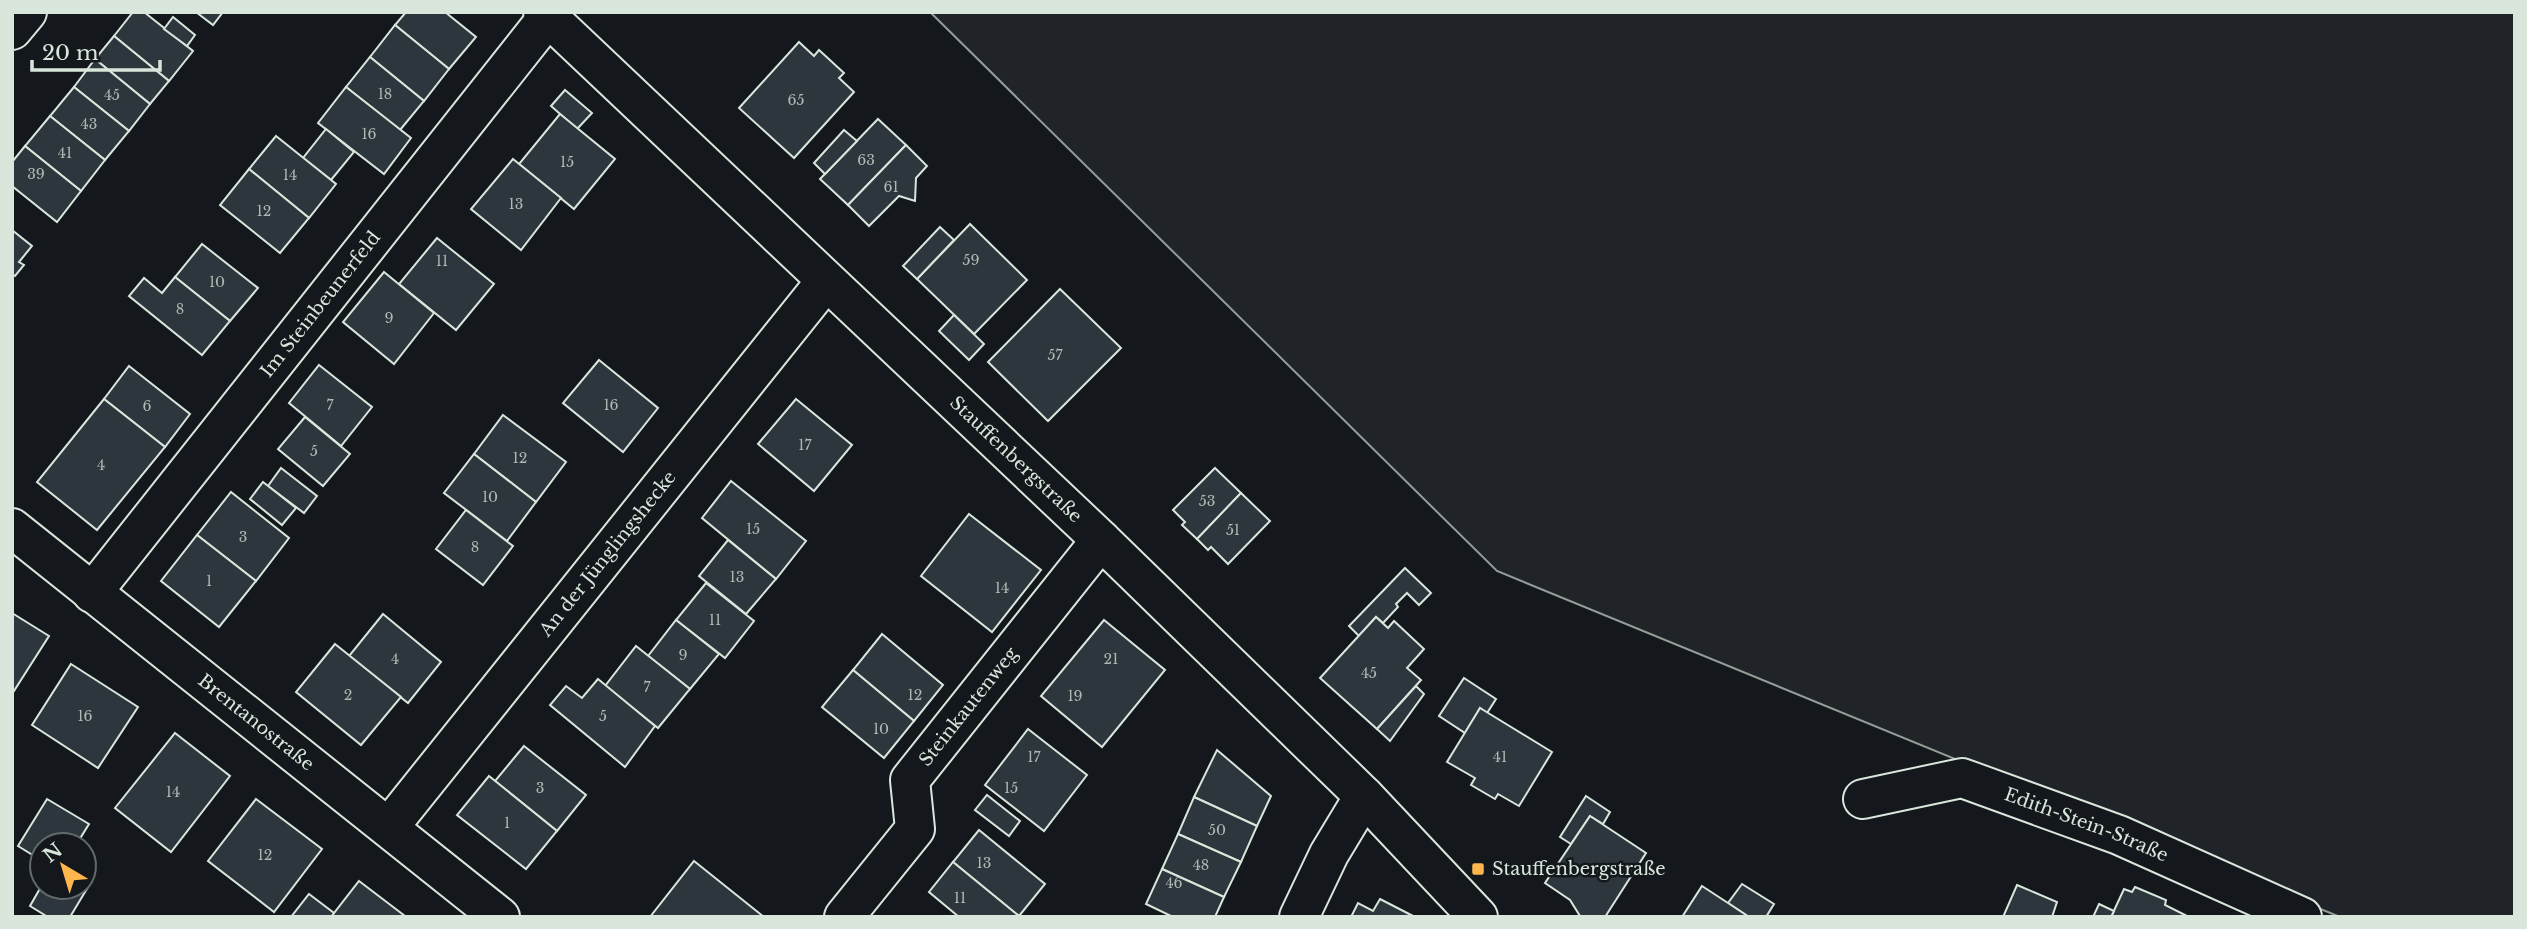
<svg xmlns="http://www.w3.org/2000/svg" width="2527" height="929" font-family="'Libre Baskerville',serif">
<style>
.green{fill:#202428;stroke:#939e99;stroke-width:2}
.building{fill:#2c363c;stroke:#d8e6dc;stroke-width:2}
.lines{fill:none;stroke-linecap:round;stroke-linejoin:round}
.minor-casing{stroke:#d8e6dc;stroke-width:42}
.minor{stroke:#14181c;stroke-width:38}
.poi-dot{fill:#ffb74d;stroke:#14181c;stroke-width:2.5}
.labels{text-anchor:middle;stroke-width:5;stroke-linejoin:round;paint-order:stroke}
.number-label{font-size:14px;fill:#adbab4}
.street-label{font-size:18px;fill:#d8e6dc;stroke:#14181c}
.poi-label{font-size:18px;fill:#d8e6dc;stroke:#14181c;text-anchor:start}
</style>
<rect width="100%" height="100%" fill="#14181c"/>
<polygon class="green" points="930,12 2515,12 2515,917 2340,917 1497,571"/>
<g class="building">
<polygon points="133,12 144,12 193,51 169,81 114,36"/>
<polygon points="196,12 223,12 213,25"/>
<polygon points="406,12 445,12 476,37 449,69 395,25"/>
<polygon points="173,17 195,35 187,46 164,29"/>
<polygon points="395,25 449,69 424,101 370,57"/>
<polygon points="114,36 169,81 150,104 95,59"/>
<polygon points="799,42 814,56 819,50 844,73 839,78 854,92 794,158 739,108"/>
<polygon points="370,57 424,101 400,130 346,87"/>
<polygon points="95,59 150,104 129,131 74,87"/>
<polygon points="74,87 129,131 105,160 50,116"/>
<polygon points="346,87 411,138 384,174 318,123"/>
<polygon points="565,90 592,113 577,129 551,106"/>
<polygon points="560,114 615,159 574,209 519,164"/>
<polygon points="50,116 105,160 81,191 25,146"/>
<polygon points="878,119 906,145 848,205 820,179"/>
<polygon points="326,129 354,152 331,180 303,158"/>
<polygon points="844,130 857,141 825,174 814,163"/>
<polygon points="276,136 336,184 309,218 249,169"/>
<polygon points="906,145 927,166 916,178 915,201 899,196 869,226 848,205"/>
<polygon points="25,146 81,191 57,222 12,186 12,162"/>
<polygon points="513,159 561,198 521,250 471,209"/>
<polygon points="249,169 309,218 280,253 220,205"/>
<polygon points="970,224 1027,280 974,334 917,279"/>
<polygon points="940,227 954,240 917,279 903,266"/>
<polygon points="12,230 32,246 19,262 24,265 15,276 12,274"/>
<polygon points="437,238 494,284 456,330 399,284"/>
<polygon points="202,244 258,288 230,321 175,277"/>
<polygon points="384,272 434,313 394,364 343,322"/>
<polygon points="175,277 230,321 202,355 129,296 144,278 162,293"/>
<polygon points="1060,289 1121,348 1048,421 988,362"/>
<polygon points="954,315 984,344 969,360 939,331"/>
<polygon points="599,360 658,408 623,452 563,403"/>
<polygon points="319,365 372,407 341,446 289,403"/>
<polygon points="129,366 190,414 165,447 104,399"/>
<polygon points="104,399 165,447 97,530 37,482"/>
<polygon points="796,399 852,445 814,491 758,444"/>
<polygon points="503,415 566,462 536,502 474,454"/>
<polygon points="305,417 350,454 323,486 278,449"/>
<polygon points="474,454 536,502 507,541 444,493"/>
<polygon points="281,468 317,496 304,513 268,486"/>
<polygon points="1215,468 1241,493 1197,539 1182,525 1185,522 1173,510"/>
<polygon points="731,481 806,541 776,579 702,518"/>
<polygon points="263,482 296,508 282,525 250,499"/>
<polygon points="231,492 289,538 256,581 197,535"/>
<polygon points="1241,493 1270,521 1228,564 1211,547 1208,550 1197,539"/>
<polygon points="466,510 513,546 483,585 436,549"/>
<polygon points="969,514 1041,570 992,632 921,576"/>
<polygon points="197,535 256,581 219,627 161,581"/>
<polygon points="728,540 776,579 746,614 699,576"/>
<polygon points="1405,568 1431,593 1419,605 1407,593 1396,604 1398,607 1383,623 1376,617 1359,636 1349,626"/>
<polygon points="706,583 754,621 725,658 676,620"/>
<polygon points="12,613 49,636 12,694"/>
<polygon points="383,614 441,662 408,703 349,656"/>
<polygon points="1376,617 1388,628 1394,621 1424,649 1407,668 1421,680 1377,729 1320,678"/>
<polygon points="676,620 719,654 690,689 648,656"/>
<polygon points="1104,620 1165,670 1102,747 1041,696"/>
<polygon points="882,634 943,685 914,721 853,670"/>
<polygon points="335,644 401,697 361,745 296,692"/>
<polygon points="636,646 690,689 658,728 605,686"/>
<polygon points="71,664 138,707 98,768 32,725"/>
<polygon points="853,670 914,721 884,758 822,707"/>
<polygon points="1464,678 1496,699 1487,713 1480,708 1465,733 1439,716"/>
<polygon points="598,679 655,726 625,767 550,705 566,686 582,698"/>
<polygon points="1416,686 1424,694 1390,741 1377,729"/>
<polygon points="1480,708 1552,752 1519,806 1498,794 1495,799 1471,785 1475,778 1447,762"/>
<polygon points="1028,729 1087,775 1044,831 985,785"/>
<polygon points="175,733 230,776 171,852 115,808"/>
<polygon points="524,746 586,795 557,831 495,781"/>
<polygon points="1217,750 1271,796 1257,826 1194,797"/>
<polygon points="489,776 557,831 526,869 457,815"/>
<polygon points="987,795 1020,821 1009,836 975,810"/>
<polygon points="1586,796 1610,812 1603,824 1590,816 1571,844 1560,837"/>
<polygon points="1194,797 1257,826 1241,862 1178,834"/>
<polygon points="47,799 89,824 76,845 42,845 42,880 31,873 39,859 18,846"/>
<polygon points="256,799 322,849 274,912 208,861"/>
<polygon points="1590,816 1646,853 1605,917 1580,916 1570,900 1545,883"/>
<polygon points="979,830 1045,884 1019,916 953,862"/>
<polygon points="1178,834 1241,862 1224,897 1162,869"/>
<polygon points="694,861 764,917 650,917"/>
<polygon points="953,862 1019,916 1019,917 959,917 929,892"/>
<polygon points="1162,869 1224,897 1215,917 1173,917 1146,904"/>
<polygon points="359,881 405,916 331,917"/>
<polygon points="84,884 88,887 70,917 48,917 30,906 42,885 42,887 84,887"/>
<polygon points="1742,884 1774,904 1766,917 1749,917 1728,903"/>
<polygon points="2017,885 2057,902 2052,917 2003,917"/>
<polygon points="1702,886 1728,903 1749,917 1682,917"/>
<polygon points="2135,887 2166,900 2165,905 2189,917 2111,917 2124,889 2132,892"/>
<polygon points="309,894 334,913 331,917 291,917"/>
<polygon points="1380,899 1415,917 1351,917 1358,903 1373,911"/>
<polygon points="2099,904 2114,911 2111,917 2093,917"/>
</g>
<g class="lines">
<g class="minor-casing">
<g id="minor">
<path id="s1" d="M543,12L1101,540L1364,796L1478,917"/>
<polyline points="12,30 27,12"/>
<path id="s2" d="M12,528L500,917"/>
<path id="s3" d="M92,593L548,17"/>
<path id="s4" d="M1863,799L1962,778L2119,835L2302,917"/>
<path id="s5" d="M389,827L826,281"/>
<path id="s6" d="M844,917L915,829L910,780L1101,540"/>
<polyline points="1299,917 1329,854 1364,796"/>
</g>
</g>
<use href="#minor" class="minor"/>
</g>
<rect class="poi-dot" x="1471" y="862" width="14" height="14" rx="3.5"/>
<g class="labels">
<g class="number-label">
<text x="385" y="99">18</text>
<text x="112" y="100">45</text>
<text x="796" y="105">65</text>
<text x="89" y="129">43</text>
<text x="369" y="139">16</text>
<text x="65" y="158">41</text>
<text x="866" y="165">63</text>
<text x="567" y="167">15</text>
<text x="36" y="179">39</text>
<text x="290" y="180">14</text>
<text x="891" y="192">61</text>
<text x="516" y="209">13</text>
<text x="264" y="216">12</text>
<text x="971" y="265">59</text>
<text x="442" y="266">11</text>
<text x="217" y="287">10</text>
<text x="180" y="314">8</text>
<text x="389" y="323">9</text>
<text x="1055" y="360">57</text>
<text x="330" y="410">7</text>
<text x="611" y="410">16</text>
<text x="147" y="411">6</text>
<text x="805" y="450">17</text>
<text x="314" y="456">5</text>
<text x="520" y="463">12</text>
<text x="101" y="470">4</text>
<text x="490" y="502">10</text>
<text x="1207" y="506">53</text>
<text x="753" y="534">15</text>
<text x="1233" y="535">51</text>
<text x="243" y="542">3</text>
<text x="475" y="552">8</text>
<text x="737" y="582">13</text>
<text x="209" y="586">1</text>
<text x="1002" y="593">14</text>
<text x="715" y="625">11</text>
<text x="683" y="660">9</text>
<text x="395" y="664">4</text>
<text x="1111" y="664">21</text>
<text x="1369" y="678">45</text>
<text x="647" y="692">7</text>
<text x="348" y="700">2</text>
<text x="915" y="700">12</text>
<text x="1075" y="701">19</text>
<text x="85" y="721">16</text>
<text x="603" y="721">5</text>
<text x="881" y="734">10</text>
<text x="1034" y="762">17</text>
<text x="1500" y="762">41</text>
<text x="540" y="793">3</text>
<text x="1011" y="793">15</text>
<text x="173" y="797">14</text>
<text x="507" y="828">1</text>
<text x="1217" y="835">50</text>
<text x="265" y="860">12</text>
<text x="984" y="868">13</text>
<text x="1201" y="870">48</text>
<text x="1174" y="888">46</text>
<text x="960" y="903">11</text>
</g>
<g class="street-label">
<text dy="6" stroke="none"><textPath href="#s3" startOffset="368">Im Steinbeunerfeld</textPath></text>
<text dy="6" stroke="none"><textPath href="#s1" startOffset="651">Stauffenbergstraße</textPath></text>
<text dy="6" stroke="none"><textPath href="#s5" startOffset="350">An der Jünglingshecke</textPath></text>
<text dy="6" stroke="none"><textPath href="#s6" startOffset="256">Steinkautenweg</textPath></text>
<text dy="6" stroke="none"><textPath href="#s2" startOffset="312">Brentanostraße</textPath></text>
<text dy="6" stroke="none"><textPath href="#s4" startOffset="234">Edith-Stein-Straße</textPath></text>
</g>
<g class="poi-label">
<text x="1492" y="875">Stauffenbergstraße</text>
</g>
</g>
<rect width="2527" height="929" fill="none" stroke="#d8e6dc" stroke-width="28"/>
<g transform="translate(63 866) rotate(322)"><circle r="33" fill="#14181c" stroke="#626a69" stroke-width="2"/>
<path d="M0-5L12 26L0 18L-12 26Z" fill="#ffb74d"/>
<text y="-10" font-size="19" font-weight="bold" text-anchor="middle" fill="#d8e6dc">N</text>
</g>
<path d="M32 60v10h128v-10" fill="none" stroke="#d8e6dc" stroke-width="3.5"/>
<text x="42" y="60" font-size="21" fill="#d8e6dc" stroke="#14181c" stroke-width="5" paint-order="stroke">20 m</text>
</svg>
